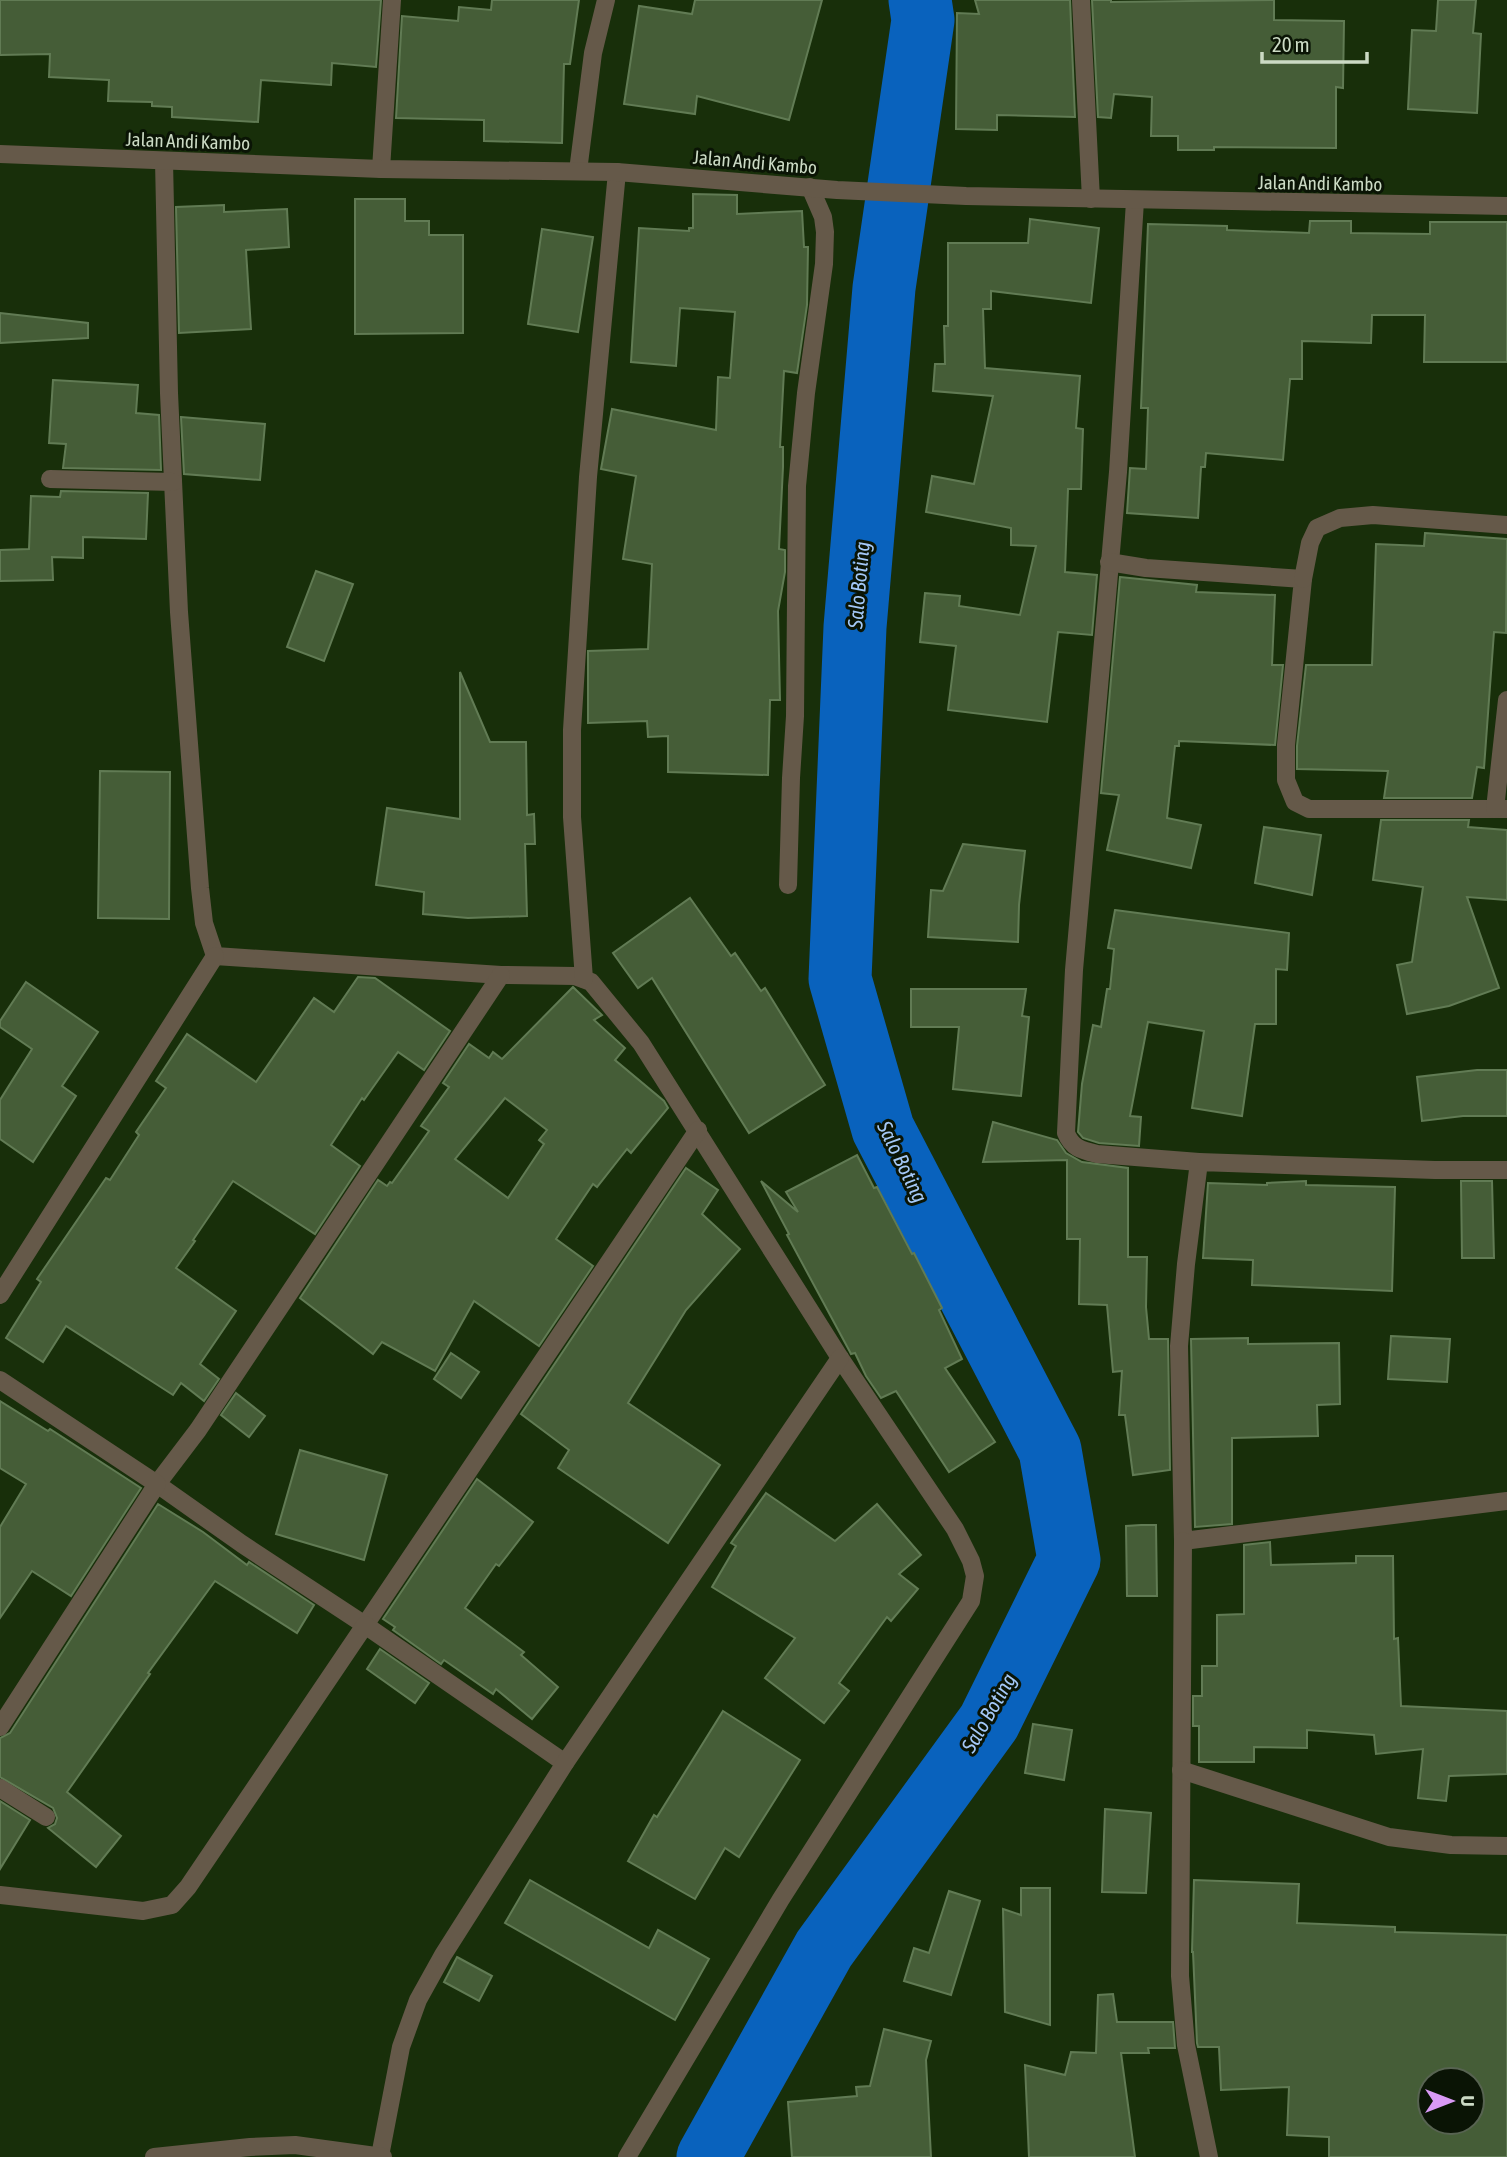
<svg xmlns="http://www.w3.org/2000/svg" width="1507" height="2157" font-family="'Asap Condensed',sans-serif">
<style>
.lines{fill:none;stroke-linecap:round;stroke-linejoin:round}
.river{stroke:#0962bd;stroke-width:63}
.building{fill:#455d37;stroke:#617b54;stroke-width:2;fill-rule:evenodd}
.minor{stroke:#655949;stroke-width:18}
.tertiary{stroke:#655949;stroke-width:18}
.labels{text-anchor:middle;stroke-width:6;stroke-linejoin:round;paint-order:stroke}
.street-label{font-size:19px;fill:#cbdac4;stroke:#0a1405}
.water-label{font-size:21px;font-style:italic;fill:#a4c8f7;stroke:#0a1405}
</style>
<rect width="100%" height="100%" fill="#182f0a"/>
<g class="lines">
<polyline class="river" points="708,2157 824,1949 989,1722 1069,1560 1050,1450 883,1129 840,979 855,627 884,288 923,20 920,0"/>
</g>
<g class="building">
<polygon points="0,0 381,0 376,67 332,63 331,85 261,80 258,122 172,117 172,107 152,106 152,102 108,101 109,80 49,77 50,54 0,55"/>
<polygon points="492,0 579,0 570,64 564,64 562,143 484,141 484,120 396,118 402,16 458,21 459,7 491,10"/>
<polygon points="695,0 822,0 789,120 697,96 695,114 624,104 639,6 692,14"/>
<polygon points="975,0 1070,0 1075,117 997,115 997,130 956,129 957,13 979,14"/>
<polygon points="1092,0 1111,0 1111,2 1274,0 1274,20 1344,21 1343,88 1336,87 1336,148 1214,147 1214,150 1178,150 1178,136 1151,136 1152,97 1114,94 1111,118 1098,117"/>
<polygon points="1438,0 1476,0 1473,33 1481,34 1477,113 1408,109 1412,30 1436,31"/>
<polygon points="693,194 737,195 737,214 802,211 804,247 808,247 807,305 797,373 784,371 780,447 783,447 783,467 779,549 785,550 785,572 778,611 780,700 770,700 768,775 668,772 668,736 648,737 647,721 588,723 588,651 648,649 652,564 623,559 636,476 601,469 612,409 716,430 718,377 730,378 735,312 680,308 676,366 631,362 639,228 689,231 689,228 693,228"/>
<polygon points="355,199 405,199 405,221 429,221 429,235 463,235 463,333 355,334"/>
<polygon points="224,205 224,212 287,209 289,247 246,250 251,329 179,333 176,207"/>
<polygon points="1030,219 1099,228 1091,303 991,291 991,309 983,309 985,368 1080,376 1076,428 1083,429 1081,489 1068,489 1065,572 1097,575 1092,635 1058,632 1047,722 948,710 956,646 920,642 925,593 960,596 959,606 1020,615 1036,546 1011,545 1011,528 926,512 932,476 974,484 993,396 933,391 935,364 945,364 944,326 948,326 948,243 1028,243"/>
<polygon points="1310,221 1351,221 1351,233 1430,234 1430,222 1507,222 1507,362 1424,362 1425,315 1372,315 1371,343 1302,341 1302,379 1290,379 1283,460 1206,453 1205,467 1201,467 1198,518 1127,513 1130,468 1146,469 1148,408 1141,408 1148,224 1227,226 1227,230 1309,233"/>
<polygon points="542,229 593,237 578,332 528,324"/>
<polygon points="0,313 88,323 88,338 0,343"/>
<polygon points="53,380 138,385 136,413 159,415 161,470 63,468 66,444 49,443"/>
<polygon points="181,417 265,424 260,480 184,474"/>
<polygon points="61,491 148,493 146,539 83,537 83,558 52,557 53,580 0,581 0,550 29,549 31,496 60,497"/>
<polygon points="1425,533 1507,539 1506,633 1494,632 1484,768 1477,767 1472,798 1384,798 1388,771 1297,769 1297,746 1306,665 1372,665 1376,544 1424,546"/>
<polygon points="316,571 353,584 324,661 287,647"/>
<polygon points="1120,577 1197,585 1196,592 1275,595 1272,665 1283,665 1275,745 1179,741 1179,746 1175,746 1167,818 1201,825 1191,868 1107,850 1119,795 1101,793"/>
<polygon points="460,672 490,742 526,742 527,815 534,814 535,844 525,844 527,916 468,918 423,914 424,892 376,885 387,808 460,819"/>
<polygon points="100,771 170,772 169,919 98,918"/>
<polygon points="1381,820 1469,820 1468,827 1507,830 1507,900 1467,897 1499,988 1449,1006 1407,1014 1397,965 1412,962 1423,887 1373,880"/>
<polygon points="1264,827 1321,835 1312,895 1255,883"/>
<polygon points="963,844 1025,851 1019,905 1018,942 928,937 931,890 943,891"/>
<polygon points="690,898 731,956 735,953 761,991 765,988 825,1085 749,1133 652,978 638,988 613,953"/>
<polygon points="1115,910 1289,933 1287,970 1276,969 1276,1024 1255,1024 1242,1116 1192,1108 1204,1031 1148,1022 1130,1116 1141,1117 1139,1146 1099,1143 1083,1138 1078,1132 1082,1084 1093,1025 1101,1027 1107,989 1110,989 1114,949 1108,948"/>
<polygon points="358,977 375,978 450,1031 424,1070 398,1052 364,1100 362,1098 331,1145 360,1166 315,1234 233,1181 193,1240 195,1241 176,1268 236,1311 200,1364 219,1379 204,1401 181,1383 173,1395 66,1326 43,1362 6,1338 41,1282 37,1279 106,1178 110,1180 139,1135 136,1132 166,1088 156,1081 187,1034 256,1082 314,998 334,1012"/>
<polygon points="26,982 98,1032 62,1086 76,1096 33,1162 0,1139 0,1100 32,1049 0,1027 0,1021"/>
<path d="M573,987L602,1015L594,1020L625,1048L615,1060L664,1101L668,1108L631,1153L627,1149L597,1187L593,1184L556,1239L593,1266L539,1346L474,1301L435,1371L382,1342L373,1354L300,1298L378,1180L387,1186L390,1182L392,1183L429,1131L421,1126L449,1087L443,1083L469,1044L489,1058L493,1052L502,1059ZM505,1098L547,1130L539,1140L544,1144L508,1198L455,1159Z"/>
<polygon points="911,989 1026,989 1022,1016 1029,1017 1021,1096 953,1089 959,1027 911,1027"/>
<polygon points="1477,1070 1507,1070 1507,1116 1463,1116 1422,1121 1417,1077"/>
<polygon points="993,1122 1057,1140 1066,1153 1082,1162 1128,1168 1128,1257 1147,1257 1146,1307 1149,1339 1168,1339 1170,1470 1133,1475 1125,1415 1119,1415 1122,1371 1113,1372 1107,1305 1079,1304 1080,1239 1067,1239 1067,1160 983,1162"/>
<polygon points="857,1155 874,1188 877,1187 912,1254 914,1253 942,1308 939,1310 962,1359 945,1368 995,1442 949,1472 896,1391 881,1398 866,1376 855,1353 851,1354 850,1352 787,1235 789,1234 761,1181 798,1212 786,1192"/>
<polygon points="686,1168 718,1190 702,1214 740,1249 686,1310 628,1403 720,1465 668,1543 558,1468 569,1450 521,1414"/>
<polygon points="1306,1181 1306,1185 1395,1187 1392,1291 1252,1285 1253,1260 1203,1258 1208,1183 1267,1185 1267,1183"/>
<polygon points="1461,1181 1492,1181 1494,1258 1462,1258"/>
<polygon points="1391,1336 1450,1339 1447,1382 1388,1379"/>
<polygon points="1248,1338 1248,1344 1339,1343 1340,1404 1317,1405 1318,1436 1232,1438 1232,1524 1195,1527 1191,1339"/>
<polygon points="451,1353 479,1372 461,1398 434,1379"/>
<polygon points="236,1393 265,1416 249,1437 221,1415"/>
<polygon points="0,1401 48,1431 50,1429 141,1488 71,1596 32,1571 0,1618 0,1527 26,1484 0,1468"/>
<polygon points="300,1450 387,1475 364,1560 276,1534"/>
<polygon points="477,1479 533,1522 499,1566 496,1564 465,1608 524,1652 521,1655 558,1687 532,1719 496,1689 493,1694 444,1660 441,1664 393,1630 395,1627 383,1619"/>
<polygon points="766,1493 835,1541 877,1504 921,1555 899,1574 918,1589 891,1621 887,1617 839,1683 849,1691 824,1723 765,1678 795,1638 712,1587 736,1546 731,1543"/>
<polygon points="158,1504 203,1532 247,1565 249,1562 314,1605 297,1633 215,1581 148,1673 150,1674 67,1792 121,1836 96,1867 48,1828 55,1824 57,1818 53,1808 0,1777 0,1738 10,1733"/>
<polygon points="1141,1525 1156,1525 1157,1596 1127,1596 1126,1526"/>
<polygon points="1270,1542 1271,1565 1356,1563 1356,1556 1393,1556 1394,1639 1398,1638 1401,1706 1507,1711 1507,1774 1449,1776 1446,1801 1418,1798 1423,1749 1376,1754 1374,1735 1307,1730 1307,1748 1254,1747 1254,1762 1199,1762 1199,1726 1193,1726 1193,1696 1202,1696 1202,1666 1217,1666 1217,1615 1244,1614 1244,1545"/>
<polygon points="380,1649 429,1683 415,1703 367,1669"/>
<polygon points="723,1711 800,1760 739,1857 725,1848 695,1899 628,1861 654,1815 657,1817"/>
<polygon points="1033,1724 1072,1730 1064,1780 1025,1773"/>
<polygon points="0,1801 30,1820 0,1869"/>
<polygon points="1105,1809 1151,1813 1146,1893 1102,1892"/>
<polygon points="530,1880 649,1948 658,1930 709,1959 675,2020 505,1923"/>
<path d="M1194,1880L1299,1884L1297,1923L1395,1927V1932L1507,1935V2157H1329V2137L1287,2135L1289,2087L1221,2090L1219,2047H1198L1197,2043L1193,1952H1192ZM1430,2080H1472V2122H1430Z"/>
<polygon points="1021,1888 1050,1888 1050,2025 1005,2012 1003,1909 1021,1915"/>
<polygon points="949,1891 980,1901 951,1995 904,1981 914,1948 929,1953"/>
<polygon points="457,1957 492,1976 479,2001 444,1982"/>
<polygon points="1113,1994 1117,2022 1173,2022 1175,2048 1148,2048 1149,2053 1121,2053 1135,2157 1029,2157 1025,2065 1065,2075 1071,2052 1096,2053 1098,1995"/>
<polygon points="884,2029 931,2041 926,2060 931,2157 792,2157 788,2102 857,2096 856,2087 870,2086"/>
</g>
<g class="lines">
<g class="minor">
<polyline points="1081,0 1091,199"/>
<polyline points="164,161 169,393 179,612 200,888 204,923 215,956 501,975 575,976 591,982 641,1043 840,1358 955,1529 971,1561 975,1576 971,1601 781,1899 627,2157"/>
<polyline points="381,169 392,0"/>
<polyline points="578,171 593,53 606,0"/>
<path d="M1135,201L1118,472L1074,970L1066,1133C1072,1148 1081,1150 1097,1154L1199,1162"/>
<polyline points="50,479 173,482"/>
<polyline points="1109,562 1146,568 1303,579 1286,745 1286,780 1295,802 1309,809 1507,809"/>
<polyline points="1303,579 1310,543 1317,528 1340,518 1373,515 1507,525"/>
<polyline points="1495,809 1507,700"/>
<polyline points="788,885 791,778 795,716 797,486 806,393 824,264 825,232 823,217 810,187"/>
<polyline points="501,975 198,1430 157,1484 242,1544 365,1625 698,1130"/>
<polyline points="584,979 572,817 572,730 588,477 617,172"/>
<polyline points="1507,1170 1435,1170 1199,1162 1186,1264 1179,1346 1183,1541 1507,1501"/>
<polyline points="0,1295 215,956"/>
<polyline points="0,1380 157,1484 0,1727"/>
<polyline points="1183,1541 1180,1976 1186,2045 1209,2157"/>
<polyline points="1181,1770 1389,1837 1451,1845 1507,1846"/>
<polyline points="0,1788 46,1817"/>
<polyline points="0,1895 143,1911 172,1905 188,1887 365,1625 565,1763"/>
<polyline points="380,2156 401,2047 418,2000 443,1955 565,1763 840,1358"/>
<polyline points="154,2157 250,2147 295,2145 383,2157"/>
</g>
<polyline class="tertiary" points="0,154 381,169 617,172 837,190 966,196 1507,206"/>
</g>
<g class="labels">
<g class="street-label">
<text transform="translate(188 141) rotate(2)" y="7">Jalan Andi Kambo</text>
<text transform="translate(755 162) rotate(5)" y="7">Jalan Andi Kambo</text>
<text transform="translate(1320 183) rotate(1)" y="7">Jalan Andi Kambo</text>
</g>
<g class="water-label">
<text transform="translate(859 585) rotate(-85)" y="7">Salo Boting</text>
<text transform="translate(902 1162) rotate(64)" y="7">Salo Boting</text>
<text transform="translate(989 1713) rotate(-60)" y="7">Salo Boting</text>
</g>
</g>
<g transform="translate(1451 2101) rotate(90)"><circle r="33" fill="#0a1405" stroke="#576351" stroke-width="2"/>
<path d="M0-5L12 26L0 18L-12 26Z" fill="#da9af6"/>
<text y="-10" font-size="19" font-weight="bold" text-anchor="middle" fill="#cbdac4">U</text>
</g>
<path d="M1262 52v10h105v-10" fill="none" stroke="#cbdac4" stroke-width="3.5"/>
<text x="1272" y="52" font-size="21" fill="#cbdac4" stroke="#0a1405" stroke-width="5" paint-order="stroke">20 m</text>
</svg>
